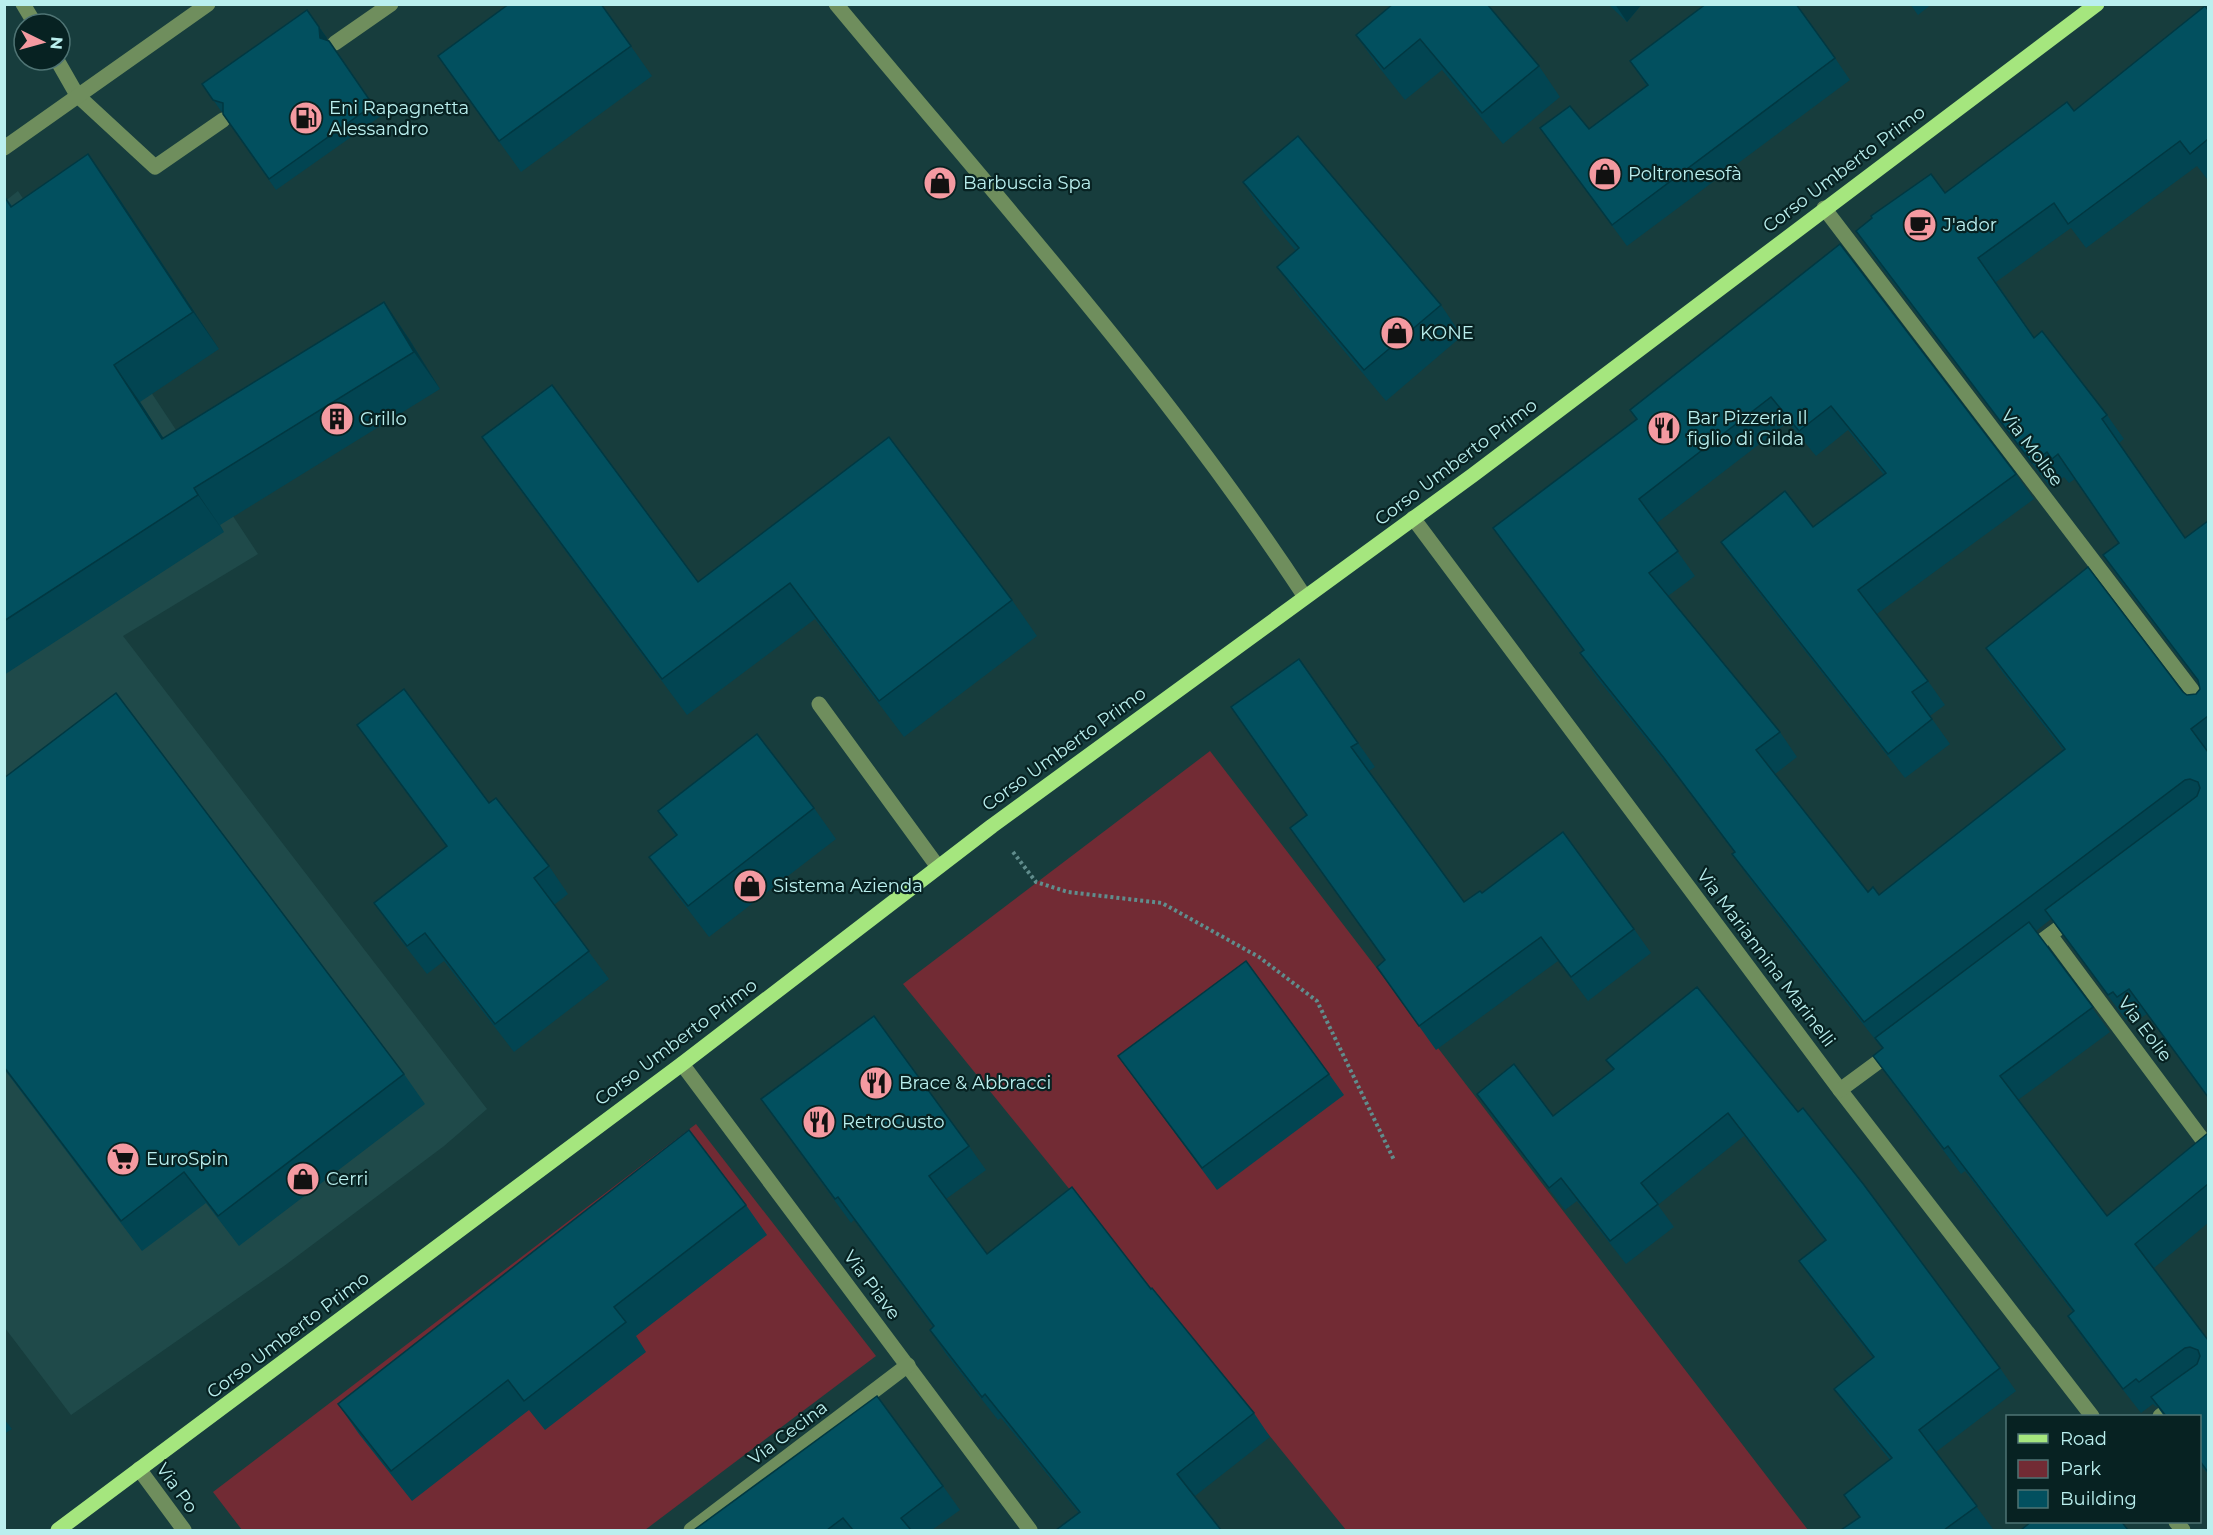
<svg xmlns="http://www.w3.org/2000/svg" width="2213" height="1535" font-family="Montserrat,sans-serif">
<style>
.built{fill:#1f4a4a}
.green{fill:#722b34}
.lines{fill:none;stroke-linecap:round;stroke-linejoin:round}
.path{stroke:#608d8d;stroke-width:4;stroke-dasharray:3 3;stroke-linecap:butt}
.minor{stroke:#6f8e5d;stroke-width:15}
.major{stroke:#a5e67e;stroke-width:15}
.wall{fill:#024552}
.shaded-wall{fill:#013842}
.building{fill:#02505f;stroke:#013842;stroke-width:1.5}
.labels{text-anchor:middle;stroke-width:4.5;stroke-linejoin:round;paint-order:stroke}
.poi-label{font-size:18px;fill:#baefee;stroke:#072222;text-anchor:start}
.street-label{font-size:18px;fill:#baefee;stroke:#072222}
</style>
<rect width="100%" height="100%" fill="#173d3d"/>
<polygon class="built" points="18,191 258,554 123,636 487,1109 444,1146 284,1266 71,1415 5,1328 4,202"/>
<g class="green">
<polygon points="1210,751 1808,1530 1346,1530 903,984"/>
<polygon points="696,1124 876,1356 645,1530 242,1530 213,1492"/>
</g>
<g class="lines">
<polyline class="path" points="1013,852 1036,882 1068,892 1162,903 1259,957 1317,1001 1394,1160"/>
<g class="minor">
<polyline points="23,4 35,24"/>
<path d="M836,4C997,198 1167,386 1305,597"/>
<polyline points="335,43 391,4"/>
<polyline points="57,60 77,95 155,167 223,120"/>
<polyline points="4,148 208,4"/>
<polyline points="1824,208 2208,711"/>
<polyline points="1413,518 1840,1090 2092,1416"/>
<polyline points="819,704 938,867"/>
<polyline points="2050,935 2208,1147"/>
<polyline points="2028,951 2074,917"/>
<polyline points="682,1064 1030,1530"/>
<polyline points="1840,1090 1893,1051"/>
<polyline points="2160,1416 2208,1381"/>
<polyline points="139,1469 184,1530"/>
<polyline points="2176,1522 2183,1530"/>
<polyline points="691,1530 908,1365"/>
</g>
<polyline class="major" points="58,1530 682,1064 992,826 1473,475 2097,4"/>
</g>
<g class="wall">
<polygon points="601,4 652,76 521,172 438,56"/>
<polygon points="1393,4 1539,66 1560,97 1503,144 1442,70 1405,100 1378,66 1356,35"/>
<polygon points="1608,4 1642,4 1627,22"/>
<polygon points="1910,4 1932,4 1918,15"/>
<polygon points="307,10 327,38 327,41 329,41 381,116 276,190 223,114 223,112 221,111 202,84"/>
<polygon points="2208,10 2208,178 2207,179 2197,166 2086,248 2071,228 1996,282 2034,337 2107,415 2124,439 2119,443 2185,538 2208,521 2208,1098 2147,1014 2134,1022 2130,1017 2126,1020 2051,919 2036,931 2110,1032 2018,1100 2107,1216 2208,1133 2208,1223 2154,1268 2208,1340 2208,1474 2199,1463 2199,1416 2164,1416 2157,1406 2156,1407 2153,1404 2141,1413 2085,1341 2068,1316 2073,1312 1965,1171 1961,1174 1891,1081 1873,1056 1883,1049 1881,1047 1750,879 1732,854 1734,852 1682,783 1597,678 1580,653 1583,651 1493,528 1636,420 1630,410 1840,244 2016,474 2034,499 1877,614 1928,681 1945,705 1930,716 1950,744 1905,778 1738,566 1721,542 1813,527 1884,475 1848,430 1816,456 1788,422 1657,523 1695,576 1668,596 1780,732 1797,757 1775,774 1868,892 1879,895 2063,750 2003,673 1986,648 2183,692 2187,695 2196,694 2200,689 2199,683 2120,580 2103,555 2119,543 2075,479 2069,483 2064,477 2050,487 1873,256 1856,231 1945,193 2074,111"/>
<polygon points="1835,58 1850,80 1627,246 1540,128 1589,129 1647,86 1630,61"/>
<polygon points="1243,182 1441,305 1462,336 1386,401 1299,297 1277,267 1296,251 1264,213"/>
<polygon points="114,191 219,349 140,402 164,439 384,302 409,339 440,389 220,525 224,532 4,675 4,195 12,206"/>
<polygon points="482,437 698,582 889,437 1012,600 1037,636 904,737 815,619 687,715 507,472"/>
<polygon points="1299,659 1375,767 1369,771 1464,902 1482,893 1634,929 1651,953 1588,1001 1558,961 1436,1050 1377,967 1385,961"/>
<polygon points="357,725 489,803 549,866 568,894 554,905 609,979 514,1052 444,961 427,974 393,930 374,903 447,847 377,753"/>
<polygon points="4,778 404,1074 425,1104 239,1246 206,1203 142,1251 4,1069"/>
<polygon points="814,808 836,839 709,937 671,887 649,857 676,836 658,811"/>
<polygon points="1697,987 2000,1368 2016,1391 1936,1452 1993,1529 1990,1530 1841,1530 1860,1517 1844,1495 1890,1460 1850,1411 1834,1389 1873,1358 1815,1284 1799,1261 1825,1241 1744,1136 1658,1205 1674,1227 1626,1264 1577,1201 1565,1210 1492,1116 1477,1094 1553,1116 1613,1070 1606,1060"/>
<polygon points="1118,1056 1329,1074 1344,1095 1217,1190"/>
<polygon points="761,1099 969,1146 986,1170 946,1199 987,1254 1151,1289 1254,1413 1270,1437 1195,1496 1079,1513 1001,1418 998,1420 946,1354 930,1330 933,1327 854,1220 851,1223"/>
<polygon points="746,1205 767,1235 636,1336 646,1352 545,1430 529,1410 412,1501 359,1434 338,1404"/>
<polygon points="4,1419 12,1429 4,1434"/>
<polygon points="943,1486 960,1510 932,1530 694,1530"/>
</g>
<g class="shaded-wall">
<polygon points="1615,4 1642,4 1627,22"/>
<polygon points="319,27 327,38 327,49 320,38"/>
<polygon points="88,154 114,191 219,349 193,312"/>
<polygon points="384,302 409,339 440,389 414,352"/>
<polygon points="114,365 140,402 188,476 162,439"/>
<polygon points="194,488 224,532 198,495"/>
</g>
<g class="building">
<polygon points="509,4 601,4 631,46 499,141 438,56"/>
<polygon points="1393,4 1487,4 1539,66 1482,113 1420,39 1384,69 1356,35"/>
<polygon points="1706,4 1796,4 1835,58 1612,225 1540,128 1570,106 1589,129 1648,85 1630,61"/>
<polygon points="2205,6 2208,10 2208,139 2190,154 2180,141 2068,224 2054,203 1978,258 2034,338 2042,331 2107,415 2102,419 2185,538 2208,521 2208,716 2191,729 2208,752 2208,1097 2129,989 2117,997 2113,992 2108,995 2045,910 2197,796 2200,788 2198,782 2190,779 2185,780 1864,1022 1732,854 1735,852 1664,758 1580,653 1584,650 1493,528 1637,419 1630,410 1840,244 2016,474 1858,590 1928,681 1912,692 1932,719 1888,754 1721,542 1785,491 1813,527 1886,473 1831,406 1799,431 1771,397 1639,499 1678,551 1649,573 1780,732 1756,750 1868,892 1873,887 1879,895 2065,749 1986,648 2088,567 2183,692 2187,695 2196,694 2200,689 2198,680 2103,555 2119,543 2058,454 2052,459 2047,452 2032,463 1856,231 1872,218 1871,216 1931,174 1945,193 2067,102 2074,111"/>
<polygon points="307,10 319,27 320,38 329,41 373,105 269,179 223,114 223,103 213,100 202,84"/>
<polygon points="1298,136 1441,305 1364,370 1277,267 1299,248 1243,182"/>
<polygon points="88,154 193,312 114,365 162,439 384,302 414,352 194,488 198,495 4,621 4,196 11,207"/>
<polygon points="552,385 698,582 889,437 1012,600 879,701 790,583 662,679 482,437"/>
<polygon points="1299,659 1358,743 1351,747 1464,902 1480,891 1482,893 1563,832 1634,929 1571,977 1541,937 1419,1026 1377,967 1385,960 1290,828 1307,815 1231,707"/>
<polygon points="404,689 489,803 496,798 549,866 534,878 589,951 495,1024 425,933 407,946 374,903 447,846 357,725"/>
<polygon points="116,693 404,1074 218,1216 184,1172 121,1221 4,1067 4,778"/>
<polygon points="757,734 814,808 688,906 649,857 677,835 658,811"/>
<polygon points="2029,922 2093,1007 2000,1076 2107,1216 2208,1133 2208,1184 2135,1244 2208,1340 2208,1472 2199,1460 2199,1416 2166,1416 2151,1397 2197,1364 2200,1356 2198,1350 2190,1347 2185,1348 2139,1382 2136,1379 2123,1389 2068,1316 2074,1311 1948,1146 1944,1149 1873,1056 1883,1048 1875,1038"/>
<polygon points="1246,961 1329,1074 1202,1168 1118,1056"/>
<polygon points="1697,987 1798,1112 1803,1108 1864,1185 2000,1368 1919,1430 1977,1506 1944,1530 1841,1530 1860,1517 1844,1495 1892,1458 1834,1389 1874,1357 1799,1261 1826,1240 1728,1113 1641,1183 1658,1204 1610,1241 1561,1178 1549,1188 1477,1094 1514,1064 1553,1116 1614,1069 1606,1060"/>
<polygon points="874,1016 969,1146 929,1176 987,1254 1072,1187 1151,1289 1152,1288 1254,1413 1177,1474 1221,1530 1056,1530 1080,1512 985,1394 982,1397 930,1330 934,1326 838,1197 835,1199 761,1099"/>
<polygon points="689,1130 746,1205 614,1307 626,1322 524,1401 508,1380 391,1471 338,1404"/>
<polygon points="877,1396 943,1486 901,1518 911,1530 853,1530 843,1518 827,1530 694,1530"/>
<polygon points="2032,1521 2121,1521 2128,1530 2021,1530"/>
</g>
<defs>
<g id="fuel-disc" transform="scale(1.725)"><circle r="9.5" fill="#f49aa1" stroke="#072222"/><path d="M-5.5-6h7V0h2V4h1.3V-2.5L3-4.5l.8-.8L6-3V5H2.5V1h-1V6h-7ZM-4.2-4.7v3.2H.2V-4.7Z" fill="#111"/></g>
<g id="shop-disc" transform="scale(1.725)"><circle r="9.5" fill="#f49aa1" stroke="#072222"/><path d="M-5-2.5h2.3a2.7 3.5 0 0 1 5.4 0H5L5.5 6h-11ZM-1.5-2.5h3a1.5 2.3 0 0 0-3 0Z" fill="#111"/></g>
<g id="cafe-disc" transform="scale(1.725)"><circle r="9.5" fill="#f49aa1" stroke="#072222"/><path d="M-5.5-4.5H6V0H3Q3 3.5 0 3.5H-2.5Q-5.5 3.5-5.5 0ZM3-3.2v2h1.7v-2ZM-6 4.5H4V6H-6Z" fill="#111"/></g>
<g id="building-disc" transform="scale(1.725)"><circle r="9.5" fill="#f49aa1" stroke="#072222"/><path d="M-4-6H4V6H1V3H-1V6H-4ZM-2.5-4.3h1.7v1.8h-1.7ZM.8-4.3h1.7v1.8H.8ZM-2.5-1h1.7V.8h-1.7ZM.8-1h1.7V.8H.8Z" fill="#111"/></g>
<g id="restaurant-disc" transform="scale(1.725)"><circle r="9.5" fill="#f49aa1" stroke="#072222"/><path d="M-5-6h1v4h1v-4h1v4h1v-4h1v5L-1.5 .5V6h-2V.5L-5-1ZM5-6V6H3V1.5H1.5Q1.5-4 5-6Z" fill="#111"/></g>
<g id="supermarket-disc" transform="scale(1.725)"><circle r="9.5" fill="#f49aa1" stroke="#072222"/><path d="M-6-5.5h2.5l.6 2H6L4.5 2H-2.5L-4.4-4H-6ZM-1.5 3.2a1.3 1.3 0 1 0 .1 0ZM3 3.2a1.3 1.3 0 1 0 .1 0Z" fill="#111"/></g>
</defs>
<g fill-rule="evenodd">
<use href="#fuel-disc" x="306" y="118"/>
<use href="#shop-disc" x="1605" y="174"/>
<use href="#shop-disc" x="940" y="183"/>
<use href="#cafe-disc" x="1920" y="225"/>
<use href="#shop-disc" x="1397" y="333"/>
<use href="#building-disc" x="337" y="419"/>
<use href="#restaurant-disc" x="1664" y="428"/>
<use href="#shop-disc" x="750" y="886"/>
<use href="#restaurant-disc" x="876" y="1083"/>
<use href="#restaurant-disc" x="819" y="1122"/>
<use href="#supermarket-disc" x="123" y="1159"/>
<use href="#shop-disc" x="303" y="1179"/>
</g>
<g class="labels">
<g class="poi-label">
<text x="329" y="114">Eni Rapagnetta<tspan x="329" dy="21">Alessandro</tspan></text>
<text x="1628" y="180">Poltronesofà</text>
<text x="963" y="189">Barbuscia Spa</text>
<text x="1943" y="231">J'ador</text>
<text x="1420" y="339">KONE</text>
<text x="1687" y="424">Bar Pizzeria Il<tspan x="1687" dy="21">figlio di Gilda</tspan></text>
<text x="360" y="425">Grillo</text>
<text x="773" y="892">Sistema Azienda</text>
<text x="899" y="1089">Brace &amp; Abbracci</text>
<text x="842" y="1128">RetroGusto</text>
<text x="146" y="1165">EuroSpin</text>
<text x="326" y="1185">Cerri</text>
</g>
<g class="street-label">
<text transform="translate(1844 169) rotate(-37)" y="6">Corso Umberto Primo</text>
<text transform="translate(2032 448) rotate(53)" y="6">Via Molise</text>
<text transform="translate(1456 462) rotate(-37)" y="6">Corso Umberto Primo</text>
<text transform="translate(1064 749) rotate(-36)" y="6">Corso Umberto Primo</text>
<text transform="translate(1766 958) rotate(53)" y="6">Via Mariannina Marinelli</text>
<text transform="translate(2145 1029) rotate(53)" y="6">Via Eolie</text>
<text transform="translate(676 1042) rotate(-37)" y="6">Corso Umberto Primo</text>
<text transform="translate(872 1285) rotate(53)" y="6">Via Piave</text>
<text transform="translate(288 1335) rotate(-37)" y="6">Corso Umberto Primo</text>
<text transform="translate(788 1433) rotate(-37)" y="6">Via Cecina</text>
<text transform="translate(177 1488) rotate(54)" y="6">Via Po</text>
</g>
</g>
<rect width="2213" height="1535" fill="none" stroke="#baefee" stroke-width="12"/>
<rect x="2006" y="1415" width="195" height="108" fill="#072222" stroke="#4f7474" stroke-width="1.5"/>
<rect x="2018" y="1434" width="30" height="9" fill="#a5e67e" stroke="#4f7474" stroke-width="1.5"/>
<text x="2060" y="1445" font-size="18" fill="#baefee">Road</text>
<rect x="2018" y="1460" width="30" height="18" fill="#722b34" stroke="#4f7474" stroke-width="1.5"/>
<text x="2060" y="1475" font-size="18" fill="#baefee">Park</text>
<rect x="2018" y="1490" width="30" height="18" fill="#02505f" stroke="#4f7474" stroke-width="1.5"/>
<text x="2060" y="1505" font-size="18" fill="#baefee">Building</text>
<g transform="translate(42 42) rotate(95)"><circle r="28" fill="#072222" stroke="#4f7474" stroke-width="1.5"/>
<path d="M0-4.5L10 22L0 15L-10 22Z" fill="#f49aa1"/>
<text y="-9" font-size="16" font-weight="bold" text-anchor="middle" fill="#baefee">N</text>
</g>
</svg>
